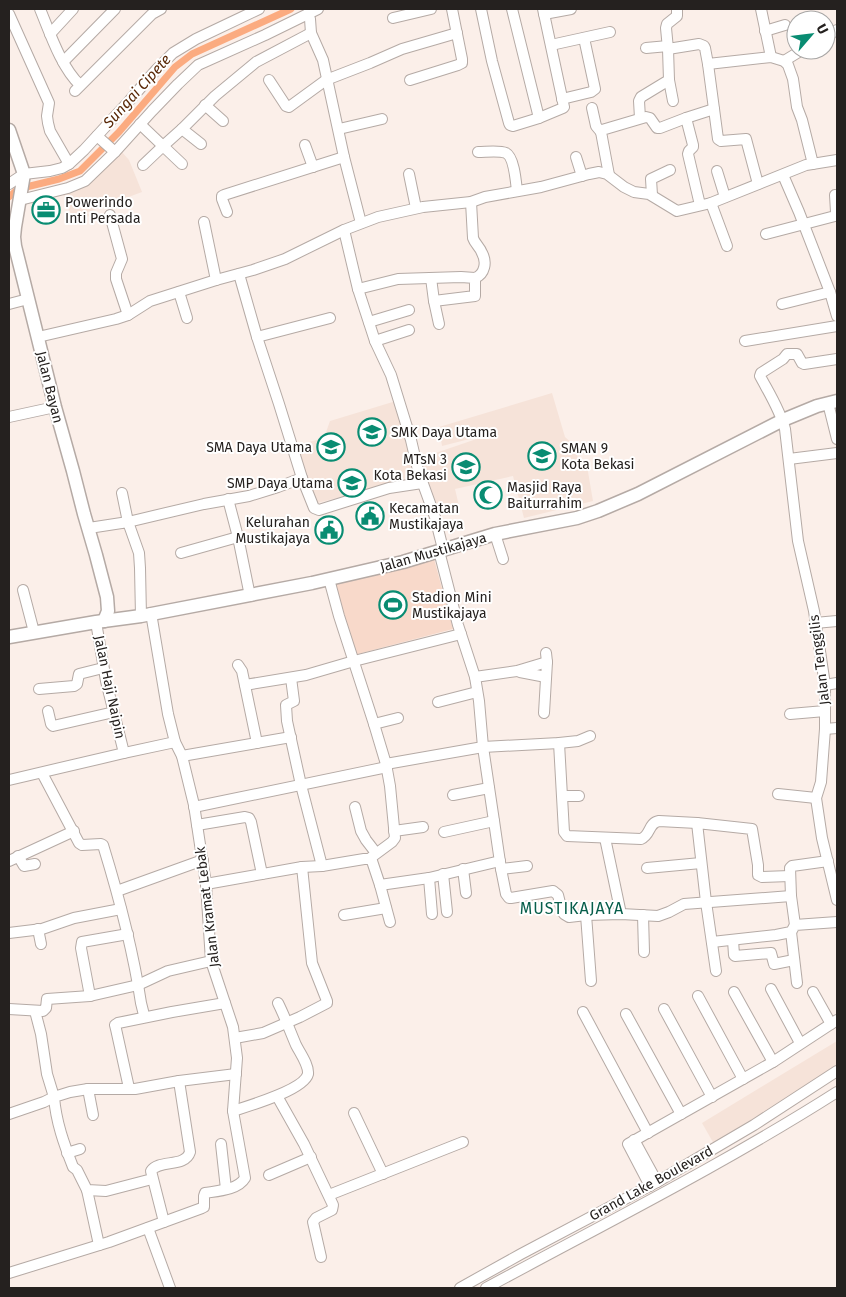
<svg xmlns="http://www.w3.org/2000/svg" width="846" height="1297" font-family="'Fira Sans',sans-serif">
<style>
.built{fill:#f6e3d9}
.green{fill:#f8d9ca}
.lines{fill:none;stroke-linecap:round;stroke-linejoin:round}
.canal{stroke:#fbab80;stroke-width:7}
.minor-casing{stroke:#b5aaa5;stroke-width:12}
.major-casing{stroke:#b5aaa5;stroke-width:15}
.minor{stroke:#fff;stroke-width:10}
.major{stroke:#fff;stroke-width:12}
.labels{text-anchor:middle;stroke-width:4;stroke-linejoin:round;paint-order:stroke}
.poi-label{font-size:14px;fill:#25211f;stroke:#fff;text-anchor:start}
.street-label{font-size:14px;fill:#25211f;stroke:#fff}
.water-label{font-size:15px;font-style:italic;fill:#592807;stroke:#fff}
.quarter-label{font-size:16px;letter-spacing:1px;fill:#075e4b;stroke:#fff}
</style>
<rect width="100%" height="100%" fill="#fbefe9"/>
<g class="built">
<polygon points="120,150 129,160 142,192 88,212 89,216 74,222 63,194"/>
<polygon points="552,393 565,437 574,445 580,465 587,466 593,501 524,518 513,476 455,489 459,506 435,512 418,459 497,432 442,446 439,427"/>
<polygon points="396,401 417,478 313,504 297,445 324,438 330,421"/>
<polygon points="837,1041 837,1069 714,1144 702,1123"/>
</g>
<polygon class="green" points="433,555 453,629 354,655 334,581"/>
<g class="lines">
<polyline class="canal" points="9,197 18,189 59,179 80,171 119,132 175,67 192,54 291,9"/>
<g class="minor-casing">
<g id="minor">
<path d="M40,9C50,33 61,67 80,85"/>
<polyline points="481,9 492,61 509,123 510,125 513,126 539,118 563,108 564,107 543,9"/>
<polyline points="512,9 539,118"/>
<polyline points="761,9 771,57"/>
<polyline points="9,14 49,103 47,116 48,123 50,131 69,164"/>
<polyline points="308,14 310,19 311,33 323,60 344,157 361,223"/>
<polyline points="544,14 571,9"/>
<polyline points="393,18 431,9"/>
<polyline points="765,31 785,25"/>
<polyline points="50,34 73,9"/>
<polyline points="826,36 837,30"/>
<polyline points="551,45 610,32"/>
<polyline points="646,48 668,46"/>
<polyline points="668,49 699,44 704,46 705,48 708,64 771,57 784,61 788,65 793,79 797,107 802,120 813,164"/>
<polyline points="784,61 802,50"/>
<polyline points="63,62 115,9"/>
<polyline points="708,64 718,139 721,141 746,139 758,184"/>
<polyline points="269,80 286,106 289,107 326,80 370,63 402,49 457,33"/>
<polyline points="410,80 458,65 462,63 462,59 452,9"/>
<polyline points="669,80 673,101"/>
<polyline points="75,91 152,14 161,9"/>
<polyline points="562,99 591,92 595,89 584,38"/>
<polyline points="205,105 223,121"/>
<polyline points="592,108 596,126 601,132"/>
<polyline points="640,118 639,101 641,97 669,80 668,49 666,28 667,24 677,16 677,9"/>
<polyline points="686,118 693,145 693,147 689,151 688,154 700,205"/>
<polyline points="140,124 163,146 182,129 215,96 256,62 311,33"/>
<polyline points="182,129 201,144"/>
<polyline points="339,129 382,119"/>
<polyline points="97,136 115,152"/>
<polyline points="305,145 313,167"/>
<path d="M478,152C486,152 499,150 506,153C514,157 516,182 517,191"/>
<polyline points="576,157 582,176"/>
<polyline points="143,165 163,146 182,164"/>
<polyline points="717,171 725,197"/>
<polyline points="409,174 416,208"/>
<polyline points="609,175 601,132 602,130 646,117 650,118 657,128 660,128 686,118 714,109"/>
<polyline points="783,175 799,212 830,292 837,316"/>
<polyline points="9,184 24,174 50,171 62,168 69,164 84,150 130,100 156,70 173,53 196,39 259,9"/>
<polyline points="652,195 651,179 670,170"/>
<polyline points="20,200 68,188 85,181 115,152 152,111 178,84 198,65 265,35 318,9"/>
<path d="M471,202L473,238C475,244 480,247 482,253C487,262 485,274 475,278"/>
<polyline points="711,203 727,246"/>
<polyline points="227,212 222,199 222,196 224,195 344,157"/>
<polyline points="110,215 122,259 116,273 116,279 128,315"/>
<polyline points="204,222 216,280"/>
<polyline points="344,230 358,289 375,341 391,375 411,440 418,470 435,517 443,549"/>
<polyline points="766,234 835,216 836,212 835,195"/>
<polyline points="239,274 257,337 279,404 302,478 314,508 319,510 338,504 389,488 422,483"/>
<polyline points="431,278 434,301 439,324"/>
<polyline points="358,289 398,279 461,277 475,278 475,296 434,301"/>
<polyline points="179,292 187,318"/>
<polyline points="9,304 28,299"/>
<polyline points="782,304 830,292"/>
<polyline points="369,322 409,310"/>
<polyline points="38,337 116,319 128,315 150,301 216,280 253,270 285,259 344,230 378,217 423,207 471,202 485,197 541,187 589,174 599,172 607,174 624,187 634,192 649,194 677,211 711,203 806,165 837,160"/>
<polyline points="257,337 330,318"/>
<polyline points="375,341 409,330"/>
<polyline points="745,341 837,326"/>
<path d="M837,359L804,364L802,363L797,354H787L783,359L761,373L760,376C769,393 780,410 785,429L798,541L814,611L825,685V729L821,782L816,798L822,838L837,900"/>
<polyline points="828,403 837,439"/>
<polyline points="9,417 55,407"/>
<polyline points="789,459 837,453"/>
<polyline points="122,493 128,522 204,504 249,496 278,487 302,478"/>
<polyline points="228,499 238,537 250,596"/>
<polyline points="89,528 128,522 139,553 140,568 141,616"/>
<polyline points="495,534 503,559"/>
<polyline points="439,551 458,625 475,677 479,701 483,747 494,821 501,869 506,894 509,898 511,898 553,891 558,895 562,911 564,914 569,917 586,915 621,914 658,916 669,912 684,904 791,896"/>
<polyline points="181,553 238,537"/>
<polyline points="329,579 339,616 374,724 386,764 390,786 395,838 392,842 369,859"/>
<polyline points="23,590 34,632"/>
<polyline points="96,622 106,681 124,753"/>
<polyline points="815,623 837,621"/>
<polyline points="238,665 242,671 257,743"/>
<polyline points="520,672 546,677"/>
<polyline points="475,677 517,671 547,662"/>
<polyline points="291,678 294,701 286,705 287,721 301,785 322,866"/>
<polyline points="245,685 306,675 354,661 461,634"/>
<polyline points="825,685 837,683"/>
<polyline points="39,689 74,686 77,684 79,674 103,668"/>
<polyline points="438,702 477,692"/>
<polyline points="48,711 51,724 53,726 114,712"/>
<polyline points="544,713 547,662 546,653"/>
<polyline points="790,714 825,711"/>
<polyline points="374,724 398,718"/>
<polyline points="825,729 837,728"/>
<path d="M559,743L564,832L567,836L641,839C651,835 648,823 659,821L697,823"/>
<polyline points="182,756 291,737"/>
<polyline points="386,764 483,747 559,743 578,741 590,736"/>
<path d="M42,773L79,843L82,845L101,844L103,845C119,897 133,950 141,1003L144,1015L146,1017"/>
<polyline points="9,780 124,753 175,742"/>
<polyline points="778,794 816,798"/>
<polyline points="453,795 489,788"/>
<polyline points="563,796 579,796"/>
<polyline points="194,807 387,767"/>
<polyline points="355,807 361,831 366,840 376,853"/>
<polyline points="197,825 245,817 249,818 251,822 262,874"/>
<polyline points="394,831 423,827"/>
<polyline points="444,832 494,821"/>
<polyline points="605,838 621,914"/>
<polyline points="18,856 24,866 35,864"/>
<polyline points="9,861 74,831"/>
<polyline points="647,868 701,863"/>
<polyline points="463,869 466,893"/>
<polyline points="501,869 527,866"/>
<polyline points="443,874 447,912"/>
<polyline points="429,878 432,914"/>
<polyline points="206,884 302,867 322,866 364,859 369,859 372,861 380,885 429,878 500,861"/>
<polyline points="380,885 390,922"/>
<polyline points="117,891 203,860"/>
<polyline points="344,915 386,908"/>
<polyline points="586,915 591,981"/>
<polyline points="643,915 644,952"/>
<polyline points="795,925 791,896 790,868 792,866 828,861"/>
<polyline points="38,929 41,944"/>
<polyline points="791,932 797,983"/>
<polyline points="9,933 42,929 74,918 121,909"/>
<polyline points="733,940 734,955 735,956 771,953 774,964 794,960"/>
<polyline points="712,942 776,935 791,932 795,925 837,922"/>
<polyline points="716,971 706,902 697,823 752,829 758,865 758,875 762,877 790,876"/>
<polyline points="771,989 800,1043"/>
<polyline points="734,992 773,1062"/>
<polyline points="813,992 831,1024"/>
<polyline points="90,996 81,948 82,942 128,934"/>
<polyline points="698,996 743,1079"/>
<polyline points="9,1009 43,1011 46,1008 47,999 90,996 138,985 168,971 211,961"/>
<polyline points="664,1009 712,1097"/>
<polyline points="583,1012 648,1133"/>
<polyline points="626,1014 681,1114"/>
<polyline points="235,1038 263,1033 300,1017 327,1003 327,1001 312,963 302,867"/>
<polyline points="129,1088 116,1029 115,1025 118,1023 172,1012 225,1003"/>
<polyline points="88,1089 93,1115"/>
<polyline points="277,1096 304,1144 333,1205 332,1210 316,1218 313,1222 321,1257"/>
<path d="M233,1111C248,1106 304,1090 308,1074C309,1065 300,1053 296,1045C290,1031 285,1017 278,1003"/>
<polyline points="354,1113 383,1174"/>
<polyline points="9,1114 44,1102 54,1097 47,1074 41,1034 35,1011"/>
<polyline points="634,1140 657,1182"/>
<polyline points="221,1144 226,1189"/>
<polyline points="67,1153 80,1149"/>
<polyline points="269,1175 311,1157"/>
<path d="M152,1179L106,1191L87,1190L77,1170L73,1167C64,1144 56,1122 54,1097L70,1092L88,1089H135L179,1081L236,1074"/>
<polyline points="650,1186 628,1144 773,1062 837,1020"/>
<polyline points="87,1190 99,1245"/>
<polyline points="329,1195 463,1142"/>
<path d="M164,1222L151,1171C159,1159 185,1168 190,1152L179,1081"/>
<polyline points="148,1228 170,1288"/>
<path d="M9,1273L109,1242L202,1208L204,1207V1196L205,1193C217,1191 238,1190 245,1178L233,1111L237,1058L233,1027L211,961L206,884L194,805L182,756L175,742L168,714L151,613"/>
<polyline points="460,1288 521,1254 657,1182 754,1125 837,1071"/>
<path d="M486,1288C604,1224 724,1164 837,1092"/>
</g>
</g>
<g class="major-casing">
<g id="major">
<polyline points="9,130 24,174 15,227 14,237 15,246 55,407 73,471 84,514 96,555 107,597 108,611 104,621"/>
<polyline points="9,637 96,622 141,616 312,583 403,562 495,534 577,518 598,511 638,494 783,420 817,406 837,401"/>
</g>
</g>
<use href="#minor" class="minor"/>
<use href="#major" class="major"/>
</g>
<defs>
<g id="office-ring" transform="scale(1.4375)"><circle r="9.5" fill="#fff" stroke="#098c72" stroke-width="1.5"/><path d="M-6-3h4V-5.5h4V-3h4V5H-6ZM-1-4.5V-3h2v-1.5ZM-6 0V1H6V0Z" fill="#098c72"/></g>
<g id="school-ring" transform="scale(1.4375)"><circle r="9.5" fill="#fff" stroke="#098c72" stroke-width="1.5"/><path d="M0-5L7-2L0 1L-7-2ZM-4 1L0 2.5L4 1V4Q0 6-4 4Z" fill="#098c72"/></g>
<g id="mosque-ring" transform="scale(1.4375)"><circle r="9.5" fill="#fff" stroke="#098c72" stroke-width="1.5"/><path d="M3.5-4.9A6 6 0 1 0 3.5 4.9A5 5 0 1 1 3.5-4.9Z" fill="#098c72"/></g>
<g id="civic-ring" transform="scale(1.4375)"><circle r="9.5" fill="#fff" stroke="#098c72" stroke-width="1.5"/><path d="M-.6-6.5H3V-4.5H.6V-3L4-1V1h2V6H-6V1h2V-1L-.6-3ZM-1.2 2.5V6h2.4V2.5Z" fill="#098c72"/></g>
<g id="stadium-ring" transform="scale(1.4375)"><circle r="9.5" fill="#fff" stroke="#098c72" stroke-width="1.5"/><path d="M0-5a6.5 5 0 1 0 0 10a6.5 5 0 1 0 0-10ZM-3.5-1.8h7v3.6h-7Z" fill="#098c72"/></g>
</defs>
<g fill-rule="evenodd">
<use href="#office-ring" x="46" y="210"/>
<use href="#school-ring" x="372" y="432"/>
<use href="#school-ring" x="331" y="447"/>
<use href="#school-ring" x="542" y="456"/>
<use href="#school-ring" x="466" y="467"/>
<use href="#school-ring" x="352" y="483"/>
<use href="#mosque-ring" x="488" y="495"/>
<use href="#civic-ring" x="370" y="516"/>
<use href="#civic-ring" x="329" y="530"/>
<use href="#stadium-ring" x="393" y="605"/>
</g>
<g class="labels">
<g class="poi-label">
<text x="65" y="207">Powerindo<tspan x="65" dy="16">Inti Persada</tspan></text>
<text x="391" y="437">SMK Daya Utama</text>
<text x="312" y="452" text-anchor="end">SMA Daya Utama</text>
<text x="561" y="453">SMAN 9<tspan x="561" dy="16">Kota Bekasi</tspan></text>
<text x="447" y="464" text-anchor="end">MTsN 3<tspan x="447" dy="16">Kota Bekasi</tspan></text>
<text x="333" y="488" text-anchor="end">SMP Daya Utama</text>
<text x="507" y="492">Masjid Raya<tspan x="507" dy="16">Baiturrahim</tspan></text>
<text x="389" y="513">Kecamatan<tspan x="389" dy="16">Mustikajaya</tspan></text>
<text x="310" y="527" text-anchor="end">Kelurahan<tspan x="310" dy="16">Mustikajaya</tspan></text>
<text x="412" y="602">Stadion Mini<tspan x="412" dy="16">Mustikajaya</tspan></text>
</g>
<g class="street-label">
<text transform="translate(50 387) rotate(76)" y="5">Jalan Bayan</text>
<text transform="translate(433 552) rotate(-16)" y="5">Jalan Mustikajaya</text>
<text transform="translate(819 660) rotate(-97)" y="5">Jalan Tenggilis</text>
<text transform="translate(110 687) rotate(78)" y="5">Jalan Haji Naipin</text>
<text transform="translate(207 907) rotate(-97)" y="5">Jalan Kramat Lebak</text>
<text transform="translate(651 1183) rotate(-29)" y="5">Grand Lake Boulevard</text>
</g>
<g class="water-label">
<text transform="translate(137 91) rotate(-48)" y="5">Sungai Cipete</text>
</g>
<g class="quarter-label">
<text x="572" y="914">MUSTIKAJAYA</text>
</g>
</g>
<rect width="846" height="1297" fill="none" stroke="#25211f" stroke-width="20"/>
<g transform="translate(811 35) rotate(62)"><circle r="24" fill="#ffffff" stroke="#a8a6a5"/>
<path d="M0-4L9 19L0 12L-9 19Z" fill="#098c72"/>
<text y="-8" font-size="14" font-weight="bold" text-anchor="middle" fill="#25211f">U</text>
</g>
</svg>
